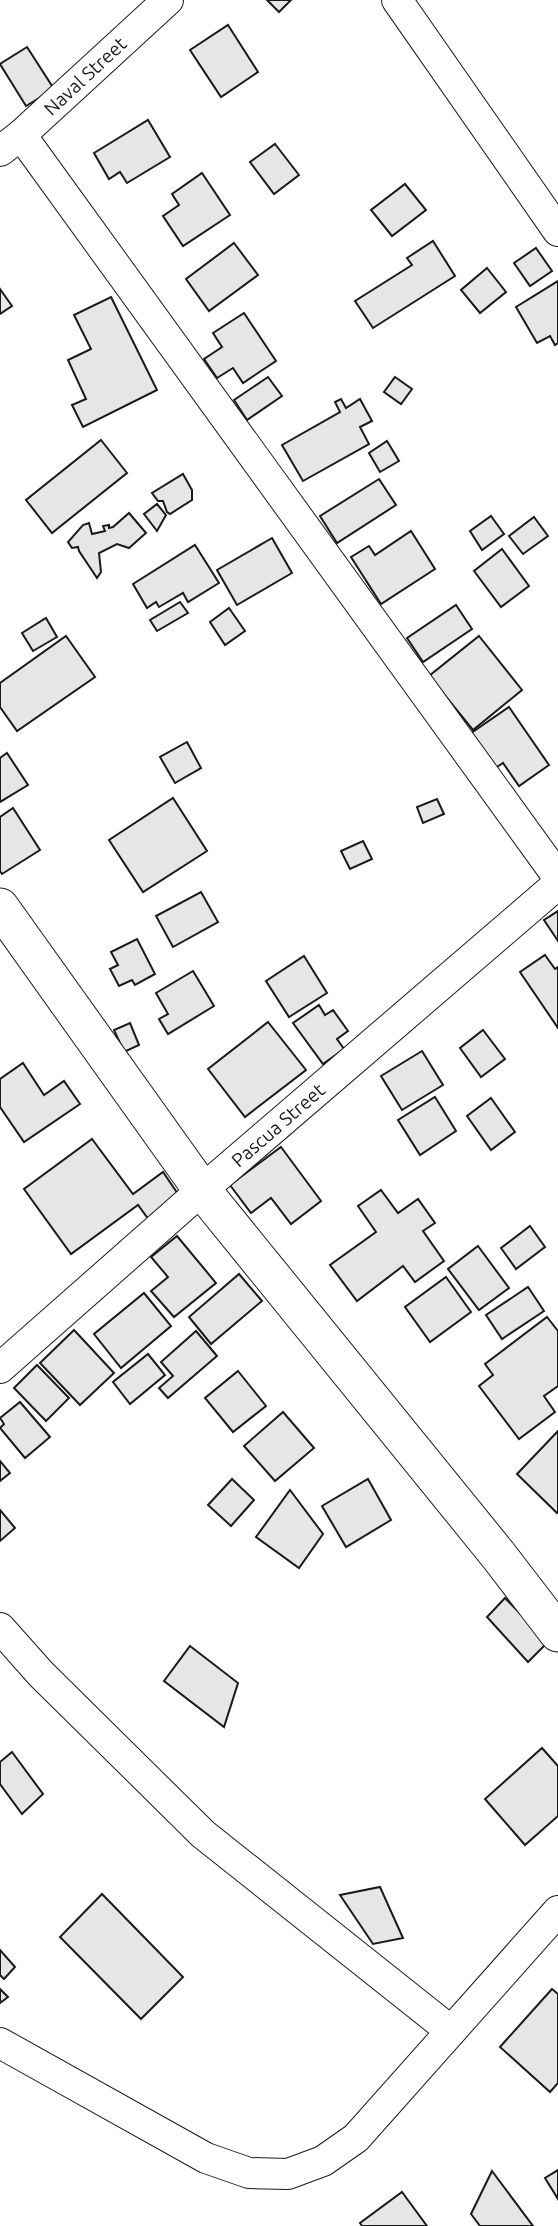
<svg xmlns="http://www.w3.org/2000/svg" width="558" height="2226" font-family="Ubuntu,sans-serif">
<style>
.building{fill:#e6e6e6;stroke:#1a1a1a;stroke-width:2}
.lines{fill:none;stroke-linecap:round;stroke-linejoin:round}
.minor-casing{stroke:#1a1a1a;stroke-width:32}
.tertiary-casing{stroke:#1a1a1a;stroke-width:39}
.minor{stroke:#fff;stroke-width:30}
.tertiary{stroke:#fff;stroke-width:37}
.labels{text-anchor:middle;stroke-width:5;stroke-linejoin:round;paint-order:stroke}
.street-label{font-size:19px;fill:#1a1a1a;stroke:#fff}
</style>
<rect width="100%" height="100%" fill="#fff"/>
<g class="building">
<polygon points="267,0 291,0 279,12"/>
<polygon points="228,25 258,72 221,97 190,50"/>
<polygon points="27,47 54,89 26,106 0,64"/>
<polygon points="148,120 170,157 127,183 120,172 109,179 94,153"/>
<polygon points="275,144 299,175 274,194 250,162"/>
<polygon points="202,173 230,215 183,246 163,216 179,205 172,194"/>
<polygon points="405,184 426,210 392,236 371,210"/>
<polygon points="433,241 455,276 373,328 355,301 412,265 407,258"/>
<polygon points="234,243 258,275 209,311 186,279"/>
<polygon points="536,248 552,271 530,286 514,263"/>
<polygon points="487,268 506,292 480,313 461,290"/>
<polygon points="558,281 558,343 555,345 550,336 537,343 516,307"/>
<polygon points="0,289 12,306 0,314"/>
<polygon points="111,297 157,390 83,427 72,405 86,399 68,360 91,349 74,315"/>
<polygon points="244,313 276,361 243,383 233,368 217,378 204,359 222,347 213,333"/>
<polygon points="268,377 282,396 247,420 234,400"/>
<polygon points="395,377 412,389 401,404 384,392"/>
<polygon points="341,399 346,408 360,399 372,421 360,427 369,444 303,481 282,445 340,412 335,402"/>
<polygon points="101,440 127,473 52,533 26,500"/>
<polygon points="387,441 399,461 380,472 369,453"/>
<polygon points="183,474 192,490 192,500 170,514 167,512 163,501 158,501 152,493"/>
<polygon points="379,479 396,505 337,543 320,516"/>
<polygon points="157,504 166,515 157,531 144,514"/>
<polygon points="129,513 146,533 129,548 117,544 99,553 101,572 97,578 79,551 78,547 72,548 68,542 83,525 89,523 92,534 105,531 103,526 109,525 109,528 113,527"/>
<polygon points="491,516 504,534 482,550 470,531"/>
<polygon points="534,517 548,536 523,554 509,536"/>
<polygon points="411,531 435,569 381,604 351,557 369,546 375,555"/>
<polygon points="272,538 292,573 237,605 217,570"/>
<polygon points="195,545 219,583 188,602 183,593 159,607 156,602 147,608 133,584"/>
<polygon points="502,549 529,586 501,607 474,571"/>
<polygon points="180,602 188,613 157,631 150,620"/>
<polygon points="456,605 472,629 423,662 407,638"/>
<polygon points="229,608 245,631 225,645 210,622"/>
<polygon points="46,618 57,637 33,651 22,633"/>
<polygon points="66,636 95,677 17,731 0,707 0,683"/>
<polygon points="479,636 522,690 473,730 429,676"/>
<polygon points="509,707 549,765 519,786 503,763 488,773 464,738"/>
<polygon points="187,742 201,768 175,783 160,757"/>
<polygon points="7,753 28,785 0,802 0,758"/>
<polygon points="173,798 207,851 143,892 109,840"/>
<polygon points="437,799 444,814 423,823 417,807"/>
<polygon points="13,808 40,850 2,874 0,871 0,817"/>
<polygon points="363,841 372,859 350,869 341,851"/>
<polygon points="201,892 218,922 173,947 156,916"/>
<polygon points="558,911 558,941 544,920"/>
<polygon points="137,939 155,974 135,985 132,980 119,986 110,969 118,965 111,952"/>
<polygon points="545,955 555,969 558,967 558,1028 520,972"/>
<polygon points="304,956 327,993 289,1017 266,981"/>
<polygon points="193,971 214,1006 168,1034 159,1019 168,1014 156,993"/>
<polygon points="319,1005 325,1015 333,1010 348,1031 337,1039 344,1049 323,1064 293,1023"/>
<polygon points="268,1022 306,1070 245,1117 208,1069"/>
<polygon points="130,1023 139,1045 124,1052 114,1030"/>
<polygon points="483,1030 505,1059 481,1077 460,1048"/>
<polygon points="422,1051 443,1085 402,1110 381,1076"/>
<polygon points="23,1063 44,1095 64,1081 80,1104 24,1142 0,1107 0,1079"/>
<polygon points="435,1097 456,1131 420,1155 398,1120"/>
<polygon points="491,1098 515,1132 491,1150 467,1116"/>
<polygon points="92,1139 133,1194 163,1172 180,1197 149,1220 138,1205 71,1254 24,1189"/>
<polygon points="281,1147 321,1201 291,1224 271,1198 251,1213 230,1185"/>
<polygon points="381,1190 398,1213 418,1199 435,1223 423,1231 444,1261 415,1282 403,1266 357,1301 330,1265 376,1232 358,1206"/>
<polygon points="530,1226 545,1247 516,1269 501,1248"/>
<polygon points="177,1236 216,1283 174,1317 151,1291 168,1277 151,1257"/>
<polygon points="478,1246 509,1288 479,1310 448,1269"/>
<polygon points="239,1274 262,1301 211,1344 189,1317"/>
<polygon points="446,1277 471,1312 430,1342 405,1307"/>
<polygon points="528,1287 544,1311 502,1339 486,1315"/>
<polygon points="144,1293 171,1326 121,1368 94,1334"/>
<polygon points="547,1317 558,1331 558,1386 544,1396 555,1412 519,1439 479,1386 493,1375 485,1364"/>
<polygon points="74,1330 114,1373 80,1405 40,1363"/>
<polygon points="196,1331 217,1356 168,1398 159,1388 173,1376 161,1362"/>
<polygon points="148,1354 165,1375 130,1404 113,1382"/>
<polygon points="37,1365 69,1398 46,1421 14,1388"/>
<polygon points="238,1371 266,1406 233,1432 205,1398"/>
<polygon points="20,1402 50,1437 25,1458 0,1428 4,1424 0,1418"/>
<polygon points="283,1412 314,1448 275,1481 244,1446"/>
<polygon points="558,1431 558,1512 557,1513 517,1474"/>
<polygon points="0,1461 10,1473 0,1481"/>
<polygon points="232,1479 254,1500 231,1526 208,1505"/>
<polygon points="368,1479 391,1520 346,1547 322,1506"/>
<polygon points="290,1490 323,1534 299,1568 256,1537"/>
<polygon points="0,1510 15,1528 0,1541"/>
<polygon points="505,1598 548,1642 528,1662 487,1617"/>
<polygon points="190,1646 238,1683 224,1727 164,1681"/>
<polygon points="542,1748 558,1766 558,1816 525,1845 485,1799"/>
<polygon points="12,1752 43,1794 22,1814 0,1784 0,1762"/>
<polygon points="380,1887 403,1938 373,1944 340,1895"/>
<polygon points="102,1894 183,1977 141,2019 60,1937"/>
<polygon points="0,1950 15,1967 4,1979 0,1975"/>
<polygon points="0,1989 8,1997 0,2003"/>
<polygon points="552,1989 558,1994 558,2083 550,2092 500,2047"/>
<polygon points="558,2170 558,2199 545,2178"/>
<polygon points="492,2171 533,2226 480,2226 471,2214"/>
<polygon points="402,2192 427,2226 362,2226 360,2223"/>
</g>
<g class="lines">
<g class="minor-casing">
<g id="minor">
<polyline points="397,0 558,231"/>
<polyline points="21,135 558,877"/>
<polyline points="0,151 21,135 168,0"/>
<polyline points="0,1368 202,1190 558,884"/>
<polyline points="0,1628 41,1674 203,1834 451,2031"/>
<polyline points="0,2043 206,2158 249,2173 288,2174 323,2161 356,2138 558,1911"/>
</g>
</g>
<g class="tertiary-casing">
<polyline id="tertiary" points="0,907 202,1190 499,1556 558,1633"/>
</g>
<use href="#minor" class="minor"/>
<use href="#tertiary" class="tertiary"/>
</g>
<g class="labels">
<g class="street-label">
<text transform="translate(85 76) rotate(-43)" y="7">Naval Street</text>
<text transform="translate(278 1125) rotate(-41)" y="7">Pascua Street</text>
</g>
</g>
</svg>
